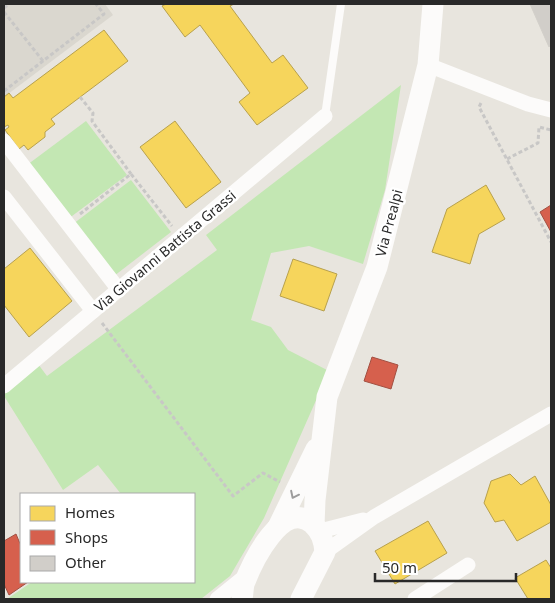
<svg xmlns="http://www.w3.org/2000/svg" width="555" height="603" font-family="'Noto Sans',sans-serif">
<style>
.green{fill:#c3e7b3}
.plaza{fill:#dad7cf}
.homes{fill:#f6d55c;stroke:#b8a14d}
.shops{fill:#d6604d;stroke:#a25042}
.building{fill:#d1cec9;stroke:#d3d0ca}
.lines{fill:none;stroke-linecap:round;stroke-linejoin:round}
.path{stroke:#c8c7c6;stroke-width:3;stroke-dasharray:4 2.5;stroke-linecap:butt}
.lane{stroke:#fcfbfa;stroke-width:8}
.street{stroke:#fcfbfa;stroke-width:15}
.secondary{stroke:#fcfbfa;stroke-width:21}
.oneway{stroke:#9d9c9c}
.labels{text-anchor:middle;stroke-width:5;stroke-linejoin:round;paint-order:stroke}
.street-label{font-size:14px;fill:#292929;stroke:#fff}
</style>
<rect width="100%" height="100%" fill="#e8e5de"/>
<g class="green">
<polygon points="401,85 385,190 363,264 309,246 271,253 251,320 271,327 288,350 329,371 264,518 230,576 201,599 7,599 32,582 194,582 194,494 121,494 98,465 63,490 4,396 4,391 38,364 47,376 217,250 206,235"/>
<polygon points="86,121 127,175 68,219 27,165"/>
<polygon points="131,180 171,232 114,276 73,224"/>
</g>
<polygon class="plaza" points="4,4 105,4 113,15 4,97"/>
<g class="homes">
<polygon points="166,4 234,4 230,6 272,63 283,55 308,88 257,125 239,102 250,93 200,25 185,37 162,6"/>
<polygon points="104,30 128,61 51,119 55,124 45,132 45,137 28,150 24,145 19,149 5,130 9,127 8,125 4,127 4,97 9,93 13,98"/>
<polygon points="175,121 221,182 186,208 140,147"/>
<polygon points="486,185 505,219 479,234 470,264 432,252 447,209"/>
<polygon points="30,248 72,301 29,337 4,305 4,269"/>
<polygon points="293,259 337,274 324,311 280,296"/>
<polygon points="510,474 521,485 535,476 551,505 551,522 517,541 504,520 495,522 484,503 491,481"/>
<polygon points="428,521 447,553 395,584 375,551"/>
<polygon points="546,560 551,568 551,599 528,599 515,578"/>
</g>
<g class="shops">
<polygon points="551,205 551,232 540,212"/>
<polygon points="372,357 398,365 391,389 364,381"/>
<polygon points="16,534 21,546 21,582 28,582 9,595 4,584 4,541"/>
</g>
<polygon class="building" points="530,4 551,4 551,45 549,47"/>
<g class="lines">
<g class="path">
<polyline points="4,8 9,4"/>
<polyline points="4,12 43,61"/>
<polyline points="4,91 104,14 96,4"/>
<polyline points="80,97 93,113 92,121 131,174"/>
<polyline points="481,103 479,107 551,242"/>
<polyline points="507,159 538,143 539,127 551,130"/>
<polyline points="80,214 131,174 172,226"/>
<polyline points="102,323 233,496 263,473 280,482"/>
</g>
<polyline class="lane" points="325,116 341,4"/>
<g class="street">
<polyline points="428,65 528,104 551,110"/>
<polyline points="4,141 119,290"/>
<polyline points="4,197 93,311"/>
<polyline points="4,386 325,116"/>
<polyline points="320,531 363,520"/>
<polyline points="325,552 374,517 551,414"/>
<polyline points="217,599 248,574"/>
<polyline points="415,599 468,565"/>
</g>
<g class="secondary">
<polyline points="314,525 315,500 327,397 377,267 428,65 433,4"/>
<polyline points="278,527 316,449"/>
<path d="M242,599C243,594 243,589 244,584C252,563 283,497 313,524C321,532 324,540 325,552L301,599"/>
</g>
</g>
<defs><path id="oneway-chevron" d="M-2-3.5L2.5 0L-2 3.5" fill="none" stroke-width="1.6" stroke-linecap="round" stroke-linejoin="round" transform="scale(1.25)"/></defs>
<use class="oneway" href="#oneway-chevron" transform="translate(294 495) rotate(116)"/>
<g class="labels">
<g class="street-label">
<text transform="translate(389 223) rotate(-75)" y="5">Via Prealpi</text>
<text transform="translate(165 251) rotate(-40)" y="5">Via Giovanni Battista Grassi</text>
</g>
</g>
<rect width="555" height="603" fill="none" stroke="#292929" stroke-width="10"/>
<rect x="20" y="493" width="175" height="90" fill="#ffffff" stroke="#a9a9a9"/>
<rect x="30" y="506" width="25" height="15" fill="#f6d55c" stroke="#a9a9a9"/>
<text x="65" y="518" font-size="15" fill="#292929">Homes</text>
<rect x="30" y="530" width="25" height="15" fill="#d6604d" stroke="#a9a9a9"/>
<text x="65" y="543" font-size="15" fill="#292929">Shops</text>
<rect x="30" y="556" width="25" height="15" fill="#d1cec9" stroke="#a9a9a9"/>
<text x="65" y="568" font-size="15" fill="#292929">Other</text>
<path d="M375 573v8h141v-8" fill="none" stroke="#292929" stroke-width="2.5"/>
<text x="382" y="573" font-size="15" fill="#292929" stroke="#ffffff" stroke-width="4" paint-order="stroke">50 m</text>
</svg>
